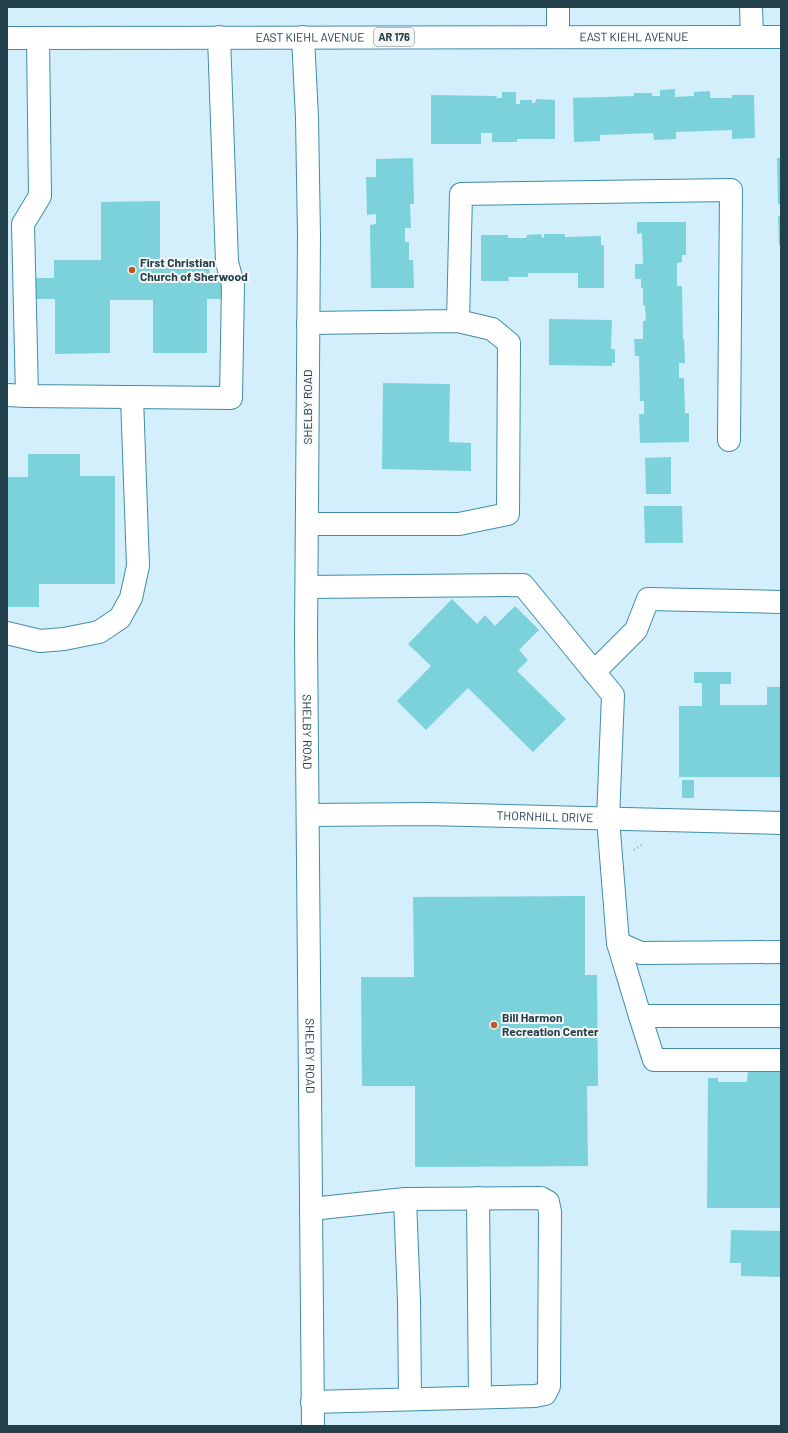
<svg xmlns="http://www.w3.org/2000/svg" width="788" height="1433" font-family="Barlow,sans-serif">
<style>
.building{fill:#7bd2db}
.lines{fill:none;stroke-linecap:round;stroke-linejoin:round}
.minor-casing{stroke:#418da8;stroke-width:24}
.major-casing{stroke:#418da8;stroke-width:24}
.path{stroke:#92afbb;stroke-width:2.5;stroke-dasharray:1 3;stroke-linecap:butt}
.minor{stroke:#fff;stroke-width:22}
.major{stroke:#fff;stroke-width:22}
.poi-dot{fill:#bc5826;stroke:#f6f6f6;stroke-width:1.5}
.labels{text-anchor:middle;stroke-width:4;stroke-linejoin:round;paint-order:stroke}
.shield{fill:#f6f6f6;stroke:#61777f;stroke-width:1}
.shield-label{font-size:11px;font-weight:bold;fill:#21404c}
.street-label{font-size:12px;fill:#21404c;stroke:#f6f6f6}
.poi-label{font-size:12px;font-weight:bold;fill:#21404c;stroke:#f6f6f6;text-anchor:start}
</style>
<rect width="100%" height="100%" fill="#d2effb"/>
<g class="building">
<polygon points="675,89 675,97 694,96 694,92 710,91 710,98 732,98 732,95 754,95 755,138 732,139 732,130 676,132 676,139 654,140 653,133 600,135 600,141 574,142 573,98 634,96 634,93 652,93 652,96 660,96 660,90"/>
<polygon points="502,92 516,92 516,104 520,104 520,100 532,100 532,103 535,103 536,99 555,100 555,139 517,139 517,142 492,142 492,133 481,133 481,144 431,144 431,95 497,96 496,98 502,98"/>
<polygon points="413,158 414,204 410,204 411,228 405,228 405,242 409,242 409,260 413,260 414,288 371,288 370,225 376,224 376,214 367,215 366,177 376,177 376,159"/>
<polygon points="777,158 781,158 781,204 778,204"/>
<polygon points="160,201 160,262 209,261 210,281 228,280 228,299 207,299 207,353 153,353 153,300 110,300 110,353 55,354 55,299 34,299 34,278 54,278 54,260 101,260 101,202"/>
<polygon points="778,216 781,216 781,245 779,245"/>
<polygon points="637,222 686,222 686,255 682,255 682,262 677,263 677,286 682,286 683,339 684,339 685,363 679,363 679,378 684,378 685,413 689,413 689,442 640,443 639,414 644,414 644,401 640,401 639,356 635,356 634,339 643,339 643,321 646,321 645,306 643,305 643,288 641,288 641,279 635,279 635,264 643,264 642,233 637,234"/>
<polygon points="541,234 542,237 544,238 544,234 565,234 565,237 601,236 601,245 604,245 604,288 578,288 578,273 528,273 528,277 508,277 509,281 481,281 481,235 508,235 508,238 526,238 527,235"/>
<polygon points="549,319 612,320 611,349 615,349 615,363 612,363 612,366 549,365"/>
<polygon points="383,383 450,384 449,442 471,443 471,471 382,469"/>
<polygon points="28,454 80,454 80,476 115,476 115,584 39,584 39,607 7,607 7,477 28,477"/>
<polygon points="671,457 671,494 646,494 645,458"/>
<polygon points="644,506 682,506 683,543 645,543"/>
<polygon points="452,599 477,624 485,615 495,626 515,606 539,630 519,650 528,660 517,671 566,719 533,752 468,688 426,730 397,701 431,666 408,644"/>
<polygon points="694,672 731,672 731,684 720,684 720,705 767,705 767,687 781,687 781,777 679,777 679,706 702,706 702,683 694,683"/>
<rect x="682" y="780" width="12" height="18"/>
<polygon points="585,896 585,975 597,975 598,1086 587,1086 588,1166 415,1167 415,1086 362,1086 361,977 414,977 413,897"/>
<polygon points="748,1069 780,1069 781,1208 707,1208 708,1078 718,1078 718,1082 747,1082"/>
<polygon points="731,1230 781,1231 781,1277 741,1276 741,1263 730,1263"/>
</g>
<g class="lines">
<g class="minor-casing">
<g id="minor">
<polyline points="751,7 752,37"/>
<path id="s1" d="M303,37L307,118L309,236L306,637L313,1426"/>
<polyline points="558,37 558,7"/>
<polyline points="38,38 40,196 23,224 27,396 231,398 233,285 227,262 219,37"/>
<polyline points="458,321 461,194 731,190 729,440"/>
<polyline points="7,395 27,396"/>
<polyline points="307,524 459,524 508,514 509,343 492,329 458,321 308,323"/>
<polyline points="307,587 523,585 613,695 608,819 618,943 641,953 781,952"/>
<polyline points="7,633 40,641 64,639 99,632 120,618 131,598 138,566 132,397"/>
<polyline points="594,672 636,630 648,599 781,602"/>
<path id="s2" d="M308,815L428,814L781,823"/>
<polyline points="618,943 640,1016 781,1016"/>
<polyline points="640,1016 654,1060 781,1060"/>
<polyline points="478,1198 480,1397"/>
<polyline points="405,1199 409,1301 410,1399"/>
<polyline points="311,1209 405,1199 541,1198 548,1202 550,1212 549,1386 545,1394 535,1396 312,1402"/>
</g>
</g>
<g class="major-casing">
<g id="major">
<path id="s3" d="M7,38L781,37"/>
</g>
</g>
<polyline class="path" points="634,850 643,844"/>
<use href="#minor" class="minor"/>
<use href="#major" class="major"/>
</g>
<g class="poi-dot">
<circle cx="132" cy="270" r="4"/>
<circle cx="494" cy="1025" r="4"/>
</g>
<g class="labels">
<rect class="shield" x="374" y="28" width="40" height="18" rx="3"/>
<g class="shield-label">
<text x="394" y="41">AR 176</text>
</g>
<g class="street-label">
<text dy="4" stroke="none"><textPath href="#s3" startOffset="303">EAST KIEHL AVENUE</textPath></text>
<text dy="4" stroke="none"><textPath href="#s3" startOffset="627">EAST KIEHL AVENUE</textPath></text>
<text transform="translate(308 407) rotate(-90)" y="4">SHELBY ROAD</text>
<text dy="4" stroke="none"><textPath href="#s1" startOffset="695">SHELBY ROAD</textPath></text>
<text dy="4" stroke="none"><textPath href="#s2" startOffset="237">THORNHILL DRIVE</textPath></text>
<text dy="4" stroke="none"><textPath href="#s1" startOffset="1019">SHELBY ROAD</textPath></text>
</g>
<g class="poi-label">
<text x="140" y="267">First Christian<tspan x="140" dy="14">Church of Sherwood</tspan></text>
<text x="502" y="1022">Bill Harmon<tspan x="502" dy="14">Recreation Center</tspan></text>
</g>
</g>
<rect width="788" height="1433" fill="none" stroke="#21404c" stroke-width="16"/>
</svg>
